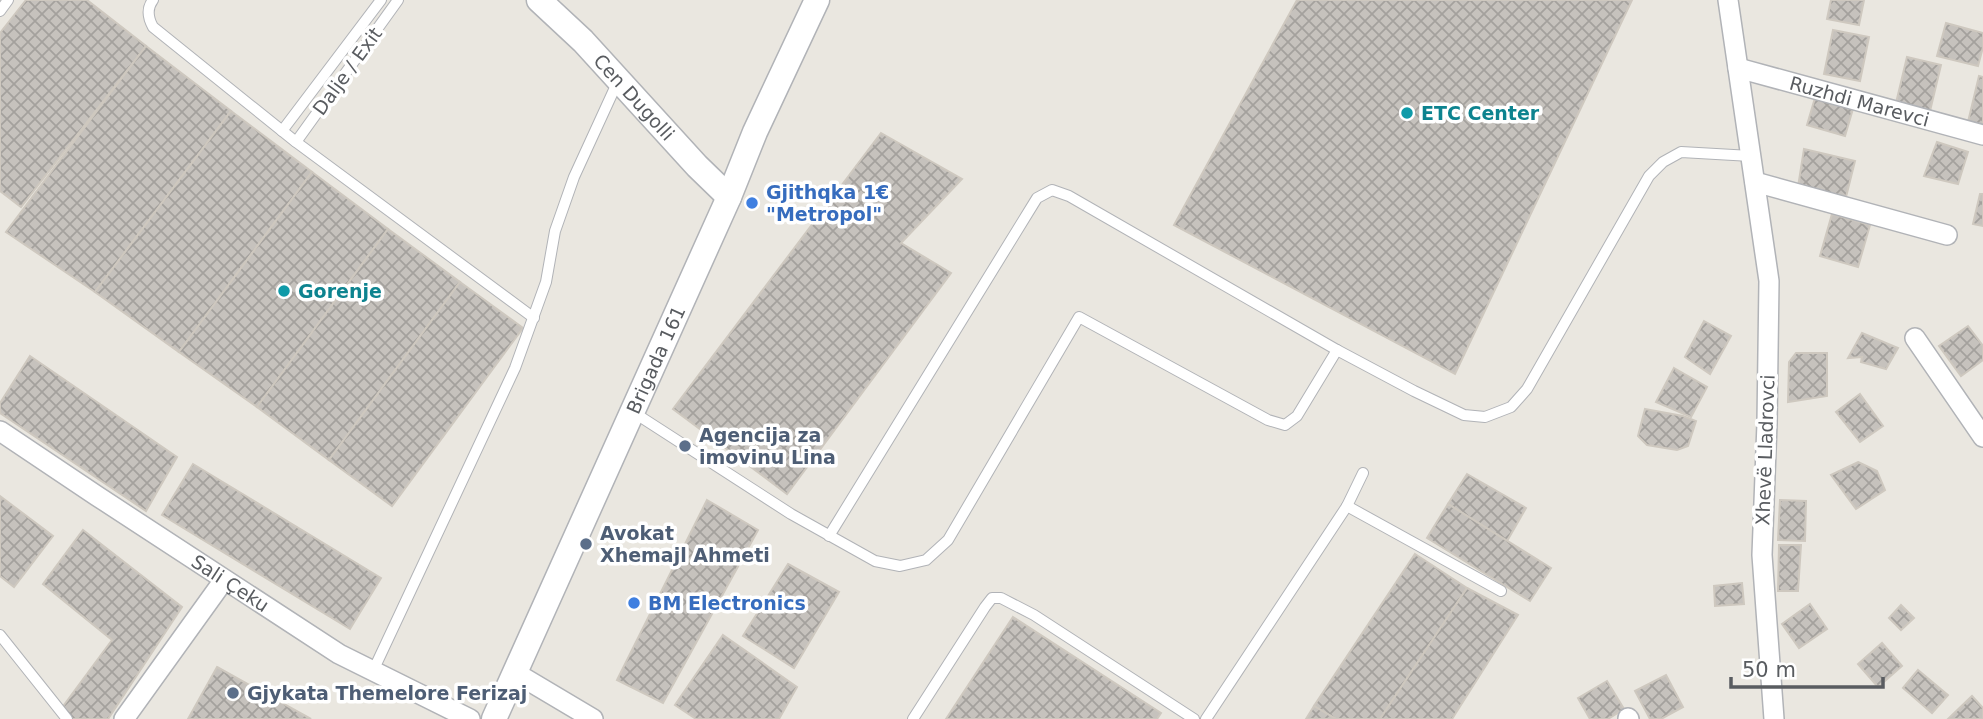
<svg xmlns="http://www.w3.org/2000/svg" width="1983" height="719" font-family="'DejaVu Sans',sans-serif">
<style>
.building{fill:url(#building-cross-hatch);stroke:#cec8bf;stroke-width:2}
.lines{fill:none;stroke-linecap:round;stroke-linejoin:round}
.service-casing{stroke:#b1b3b7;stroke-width:12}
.minor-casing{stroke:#b1b3b7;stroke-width:22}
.tertiary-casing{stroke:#b1b3b7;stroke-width:27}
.service{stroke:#fff;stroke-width:10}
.minor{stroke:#fff;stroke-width:19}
.tertiary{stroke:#fff;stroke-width:24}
.culture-dot{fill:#0f9aa8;stroke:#fff;stroke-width:2.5}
.shop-dot{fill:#3f7fe0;stroke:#fff;stroke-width:2.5}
.service-dot{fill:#5c6f8a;stroke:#fff;stroke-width:2.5}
.labels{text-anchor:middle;stroke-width:7;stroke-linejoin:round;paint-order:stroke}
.street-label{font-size:19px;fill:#595c60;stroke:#fff}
.culture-label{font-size:19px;font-weight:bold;fill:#0d838f;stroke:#fff;text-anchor:start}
.shop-label{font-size:19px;font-weight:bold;fill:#366cbe;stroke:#fff;text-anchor:start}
.service-label{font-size:19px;font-weight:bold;fill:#4e5e75;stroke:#fff;text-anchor:start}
</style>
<defs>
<pattern id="building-cross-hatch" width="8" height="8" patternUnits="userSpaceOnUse" patternTransform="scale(1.75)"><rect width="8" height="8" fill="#c6c2bd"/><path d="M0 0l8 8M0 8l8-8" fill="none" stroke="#a4a19d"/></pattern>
</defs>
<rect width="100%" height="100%" fill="#eae7e0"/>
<g class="building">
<polygon points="26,0 87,0 146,46 21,207 0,191 0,33"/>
<polygon points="1297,0 1632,0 1455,374 1174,225"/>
<polygon points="1831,0 1864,0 1859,25 1827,19"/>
<polygon points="1946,23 1983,33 1983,47 1978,66 1937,56"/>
<polygon points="1833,30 1869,37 1860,81 1824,74"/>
<polygon points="146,46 231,111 95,292 6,232"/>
<polygon points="1907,57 1941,65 1930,111 1896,103"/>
<polygon points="1979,76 1983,77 1983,125 1968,122"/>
<polygon points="1817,91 1855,102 1845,136 1807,125"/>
<polygon points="231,111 312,172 179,352 95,292"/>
<polygon points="881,133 962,179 901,243 951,273 787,494 673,409"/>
<polygon points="1937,142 1968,152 1958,184 1924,176"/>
<polygon points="1804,149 1855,161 1846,197 1798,187"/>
<polygon points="312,172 388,229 257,407 179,352"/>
<polygon points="1980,194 1983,194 1983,226 1973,224"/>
<polygon points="1832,214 1870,225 1858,267 1820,256"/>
<polygon points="388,229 460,282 329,460 257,407"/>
<polygon points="460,282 523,328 392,506 329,460"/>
<polygon points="1704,321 1731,336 1710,374 1685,357"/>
<polygon points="1968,326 1983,346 1983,360 1961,376 1939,346"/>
<polygon points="1862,333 1898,348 1886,369 1861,362 1862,357 1848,358"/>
<polygon points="1796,353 1827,353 1827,396 1788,402 1789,362"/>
<polygon points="30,356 177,457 146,511 0,413 0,403"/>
<polygon points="1674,368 1707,387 1691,417 1656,402"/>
<polygon points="1860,394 1883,426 1860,442 1836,412"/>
<polygon points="1645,409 1683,416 1696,421 1688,446 1677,450 1647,445 1638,436"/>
<polygon points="1858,462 1877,471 1885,490 1856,509 1831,475"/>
<polygon points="193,464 381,578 350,629 162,515"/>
<polygon points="1467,474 1526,508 1507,541 1448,504"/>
<polygon points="0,496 53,536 14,587 0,576"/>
<polygon points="707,500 758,530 663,703 617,680"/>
<polygon points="1780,500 1806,501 1805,541 1778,540"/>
<polygon points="1448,504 1551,568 1530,601 1427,538"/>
<polygon points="83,530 182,607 108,719 73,719 61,709 112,640 43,584"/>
<polygon points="1779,545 1801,545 1798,591 1778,591"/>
<polygon points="1415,554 1467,588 1380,719 1336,719 1314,706"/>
<polygon points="788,564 839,592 794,668 743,636"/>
<polygon points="1742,583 1744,604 1715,606 1714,586"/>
<polygon points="1467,588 1518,615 1452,719 1380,719"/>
<polygon points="1810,604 1827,629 1799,648 1782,624"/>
<polygon points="1901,605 1914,618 1901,630 1889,618"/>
<polygon points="1013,617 1161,713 1157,719 946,719"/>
<polygon points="723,635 797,687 779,719 696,719 675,705"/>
<polygon points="1882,643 1902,666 1878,687 1858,664"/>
<polygon points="217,667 311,719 188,719"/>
<polygon points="1918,670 1948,695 1932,713 1903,688"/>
<polygon points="1666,675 1683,707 1661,719 1650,719 1635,691"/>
<polygon points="1607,681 1624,709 1608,719 1590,719 1578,698"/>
<polygon points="1972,696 1983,708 1983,719 1948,719"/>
<polygon points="1314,706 1336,719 1306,719"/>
</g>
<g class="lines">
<g class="service-casing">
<g id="service">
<path d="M153,0C146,9 148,18 153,27L296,142L534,318"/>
<polyline points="0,11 8,0"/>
<polyline points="282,131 381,0"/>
<polyline points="296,142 398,0"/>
<polyline points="633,412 791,514 875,561 900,566 926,560 948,540 1079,317 1268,420 1285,425 1297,416 1337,350"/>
<polyline points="1347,506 1501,591"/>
<polyline points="829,536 1037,198 1052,190 1069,196 1337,350 1414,391 1464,415 1485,417 1511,407 1527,389 1649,176 1663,162 1681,152 1751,156"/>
<polyline points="0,635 67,719"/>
<polyline points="373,671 515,368 546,282 555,231 574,177 618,81"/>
<polyline points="913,719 985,607 992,598 1001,598 1034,615 1194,719"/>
<polyline points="1206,719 1347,506 1363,473"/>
</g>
</g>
<g class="minor-casing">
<g id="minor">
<polyline points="1728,0 1769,281 1767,423 1762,555 1774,719"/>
<path id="s1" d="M1738,68L1983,135"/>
<polyline points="1755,182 1947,235"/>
<polyline points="1915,338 1983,437"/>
<path id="s2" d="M0,431L97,496L339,654L470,719"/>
<polyline points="514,672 593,719"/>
<polyline points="1628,718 1629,719"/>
<polyline points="124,719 224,580"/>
</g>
</g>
<g class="tertiary-casing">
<g id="tertiary">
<path id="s3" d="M539,0L583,41L697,166L729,197"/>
<path id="s4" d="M494,719L729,197L755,132L817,0"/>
</g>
</g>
<use href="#service" class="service"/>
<use href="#minor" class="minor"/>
<use href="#tertiary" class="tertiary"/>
</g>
<g class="culture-dot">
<circle cx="1407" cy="113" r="7"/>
<circle cx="284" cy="291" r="7"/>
</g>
<g class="shop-dot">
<circle cx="752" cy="203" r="7"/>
<circle cx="634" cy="603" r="7"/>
</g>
<g class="service-dot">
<circle cx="685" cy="446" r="7"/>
<circle cx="586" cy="544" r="7"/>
<circle cx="233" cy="693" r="7"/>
</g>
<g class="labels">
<g class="street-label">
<text transform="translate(347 71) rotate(-54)" y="7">Dalje / Exit</text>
<text dy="7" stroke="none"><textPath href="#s3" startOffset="136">Cen Dugolli</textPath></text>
<text dy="7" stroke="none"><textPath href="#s1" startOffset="126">Ruzhdi Marevci</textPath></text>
<text dy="7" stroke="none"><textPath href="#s4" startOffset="394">Brigada 161</textPath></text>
<text transform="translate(1765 450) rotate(-88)" y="7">Xhevë Lladrovci</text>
<text dy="7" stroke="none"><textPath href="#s2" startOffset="276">Sali Çeku</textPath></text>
</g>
<g class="culture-label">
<text x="1421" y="120">ETC Center</text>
<text x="298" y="298">Gorenje</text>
</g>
<g class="shop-label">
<text x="766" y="199">Gjithqka 1€<tspan x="766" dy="22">"Metropol"</tspan></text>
<text x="648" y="610">BM Electronics</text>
</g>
<g class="service-label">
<text x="699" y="442">Agencija za<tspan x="699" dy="22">imovinu Lina</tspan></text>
<text x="600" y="540">Avokat<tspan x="600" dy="22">Xhemajl Ahmeti</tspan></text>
<text x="247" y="700">Gjykata Themelore Ferizaj</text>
</g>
</g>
<path d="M1731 677v10h152v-10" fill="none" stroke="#595c60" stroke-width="3.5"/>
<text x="1742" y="677" font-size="21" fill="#595c60" stroke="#ffffff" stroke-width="5" paint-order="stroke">50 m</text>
</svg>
